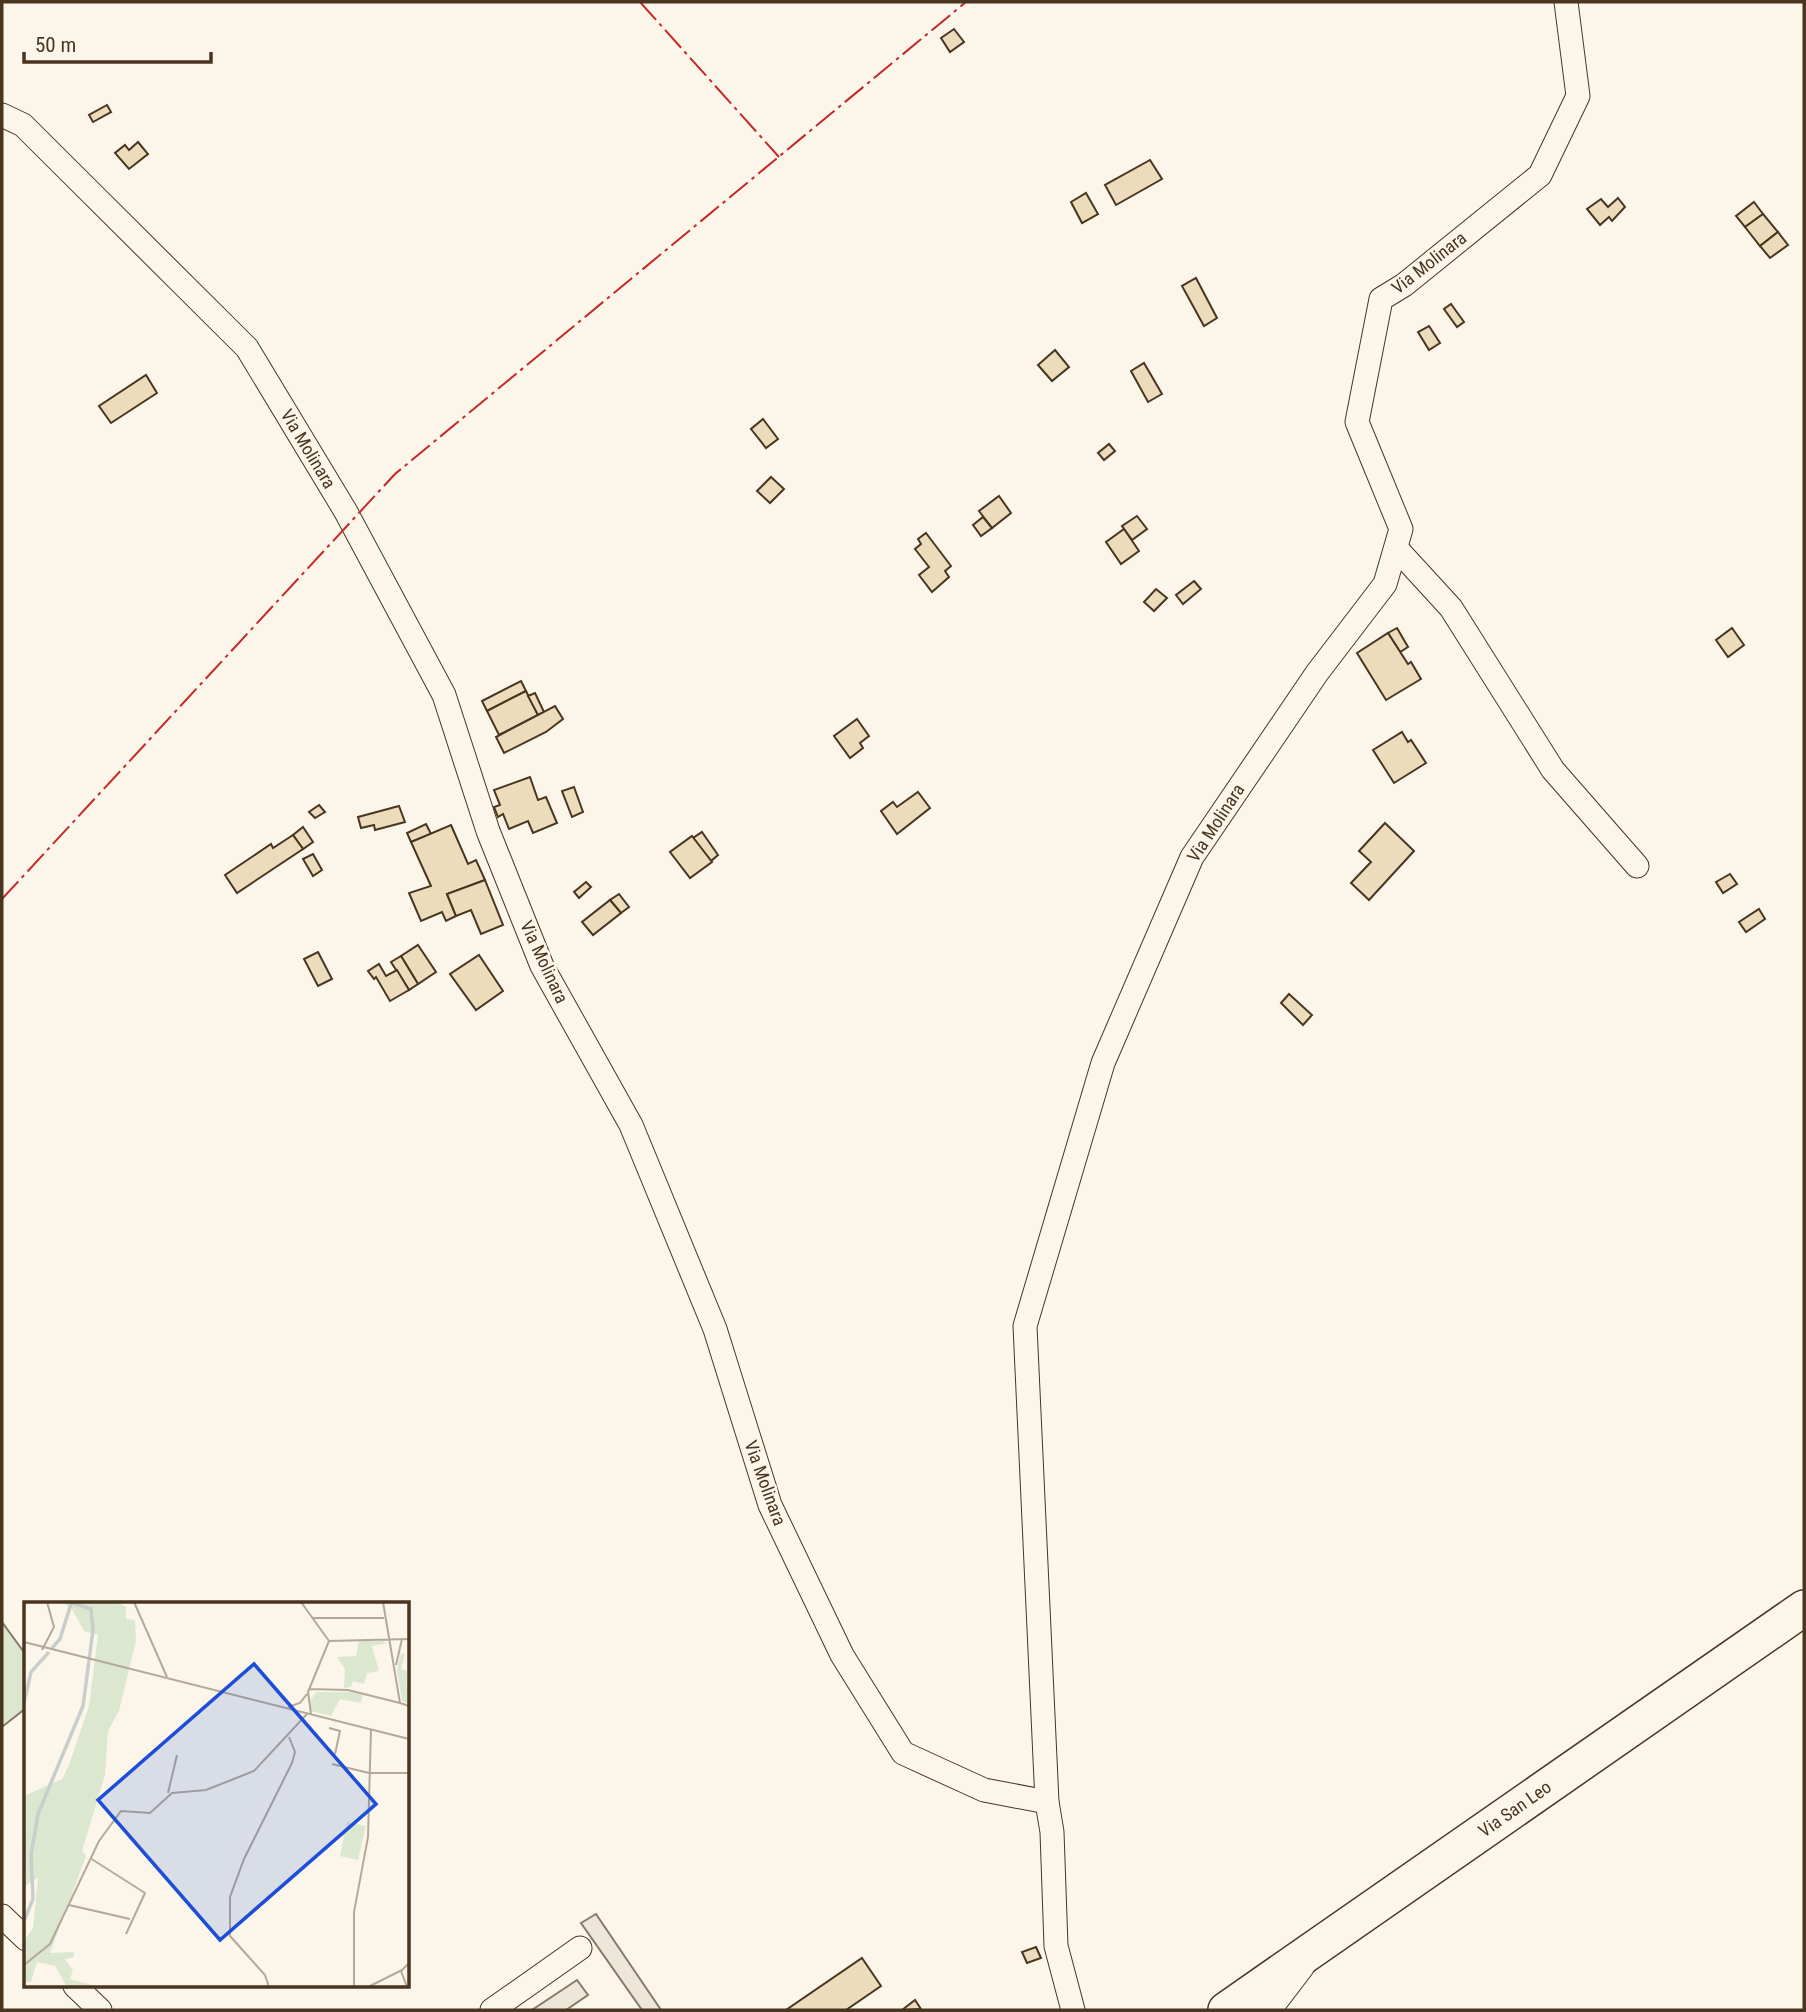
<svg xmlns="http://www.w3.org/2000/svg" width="1806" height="2012" font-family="'Roboto Condensed',sans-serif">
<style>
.green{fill:#dce7d0;stroke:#887966;stroke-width:2}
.parking{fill:#ede7d9;stroke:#887966;stroke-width:2}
.building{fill:#ecdcbc;stroke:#4a3520;stroke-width:2}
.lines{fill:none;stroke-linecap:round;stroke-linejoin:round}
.street-casing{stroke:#4a3520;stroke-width:25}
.secondary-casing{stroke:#4a3520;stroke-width:34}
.primary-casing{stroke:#4a3520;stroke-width:38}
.street{stroke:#fbf6e9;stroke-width:23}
.secondary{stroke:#fbf6e9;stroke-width:32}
.primary{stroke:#fbf6e9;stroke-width:35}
.power{stroke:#c62828;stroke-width:2;stroke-dasharray:24 5 3.5 5;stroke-linecap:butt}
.labels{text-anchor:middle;stroke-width:5;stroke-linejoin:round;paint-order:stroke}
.street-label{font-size:18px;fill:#4a3520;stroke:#fbf6e9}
.inset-river{fill:none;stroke:#c9cecd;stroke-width:3.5}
.inset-road{fill:none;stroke:#b4a999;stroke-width:2}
.view{fill:#1d4ed8;fill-opacity:0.15;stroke:#1d4ed8;stroke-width:3.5}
.inset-edge{fill:none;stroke:#4a3520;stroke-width:3.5}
</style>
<rect width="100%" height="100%" fill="#fbf6e9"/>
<polygon class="green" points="2,1622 26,1655 26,1708 2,1727"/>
<g class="parking">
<polygon points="596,1914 661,2010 642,2010 581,1923"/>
<polygon points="577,1980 588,1995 566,2010 532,2010"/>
</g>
<g class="building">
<polygon points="954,29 964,42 950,52 941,38"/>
<polygon points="107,105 111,112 93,122 89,115"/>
<polygon points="138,142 148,154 129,169 115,153 125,145 129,150"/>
<polygon points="1150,160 1162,179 1116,205 1105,185"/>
<polygon points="1086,193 1098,214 1082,223 1071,202"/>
<polygon points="1618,198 1625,207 1612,221 1609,217 1600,225 1587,209 1601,199 1608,207"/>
<polygon points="1754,202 1763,214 1745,227 1736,216"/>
<polygon points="1763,214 1778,232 1760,246 1745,227"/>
<polygon points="1778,232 1788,245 1770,258 1760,246"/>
<polygon points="1196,278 1217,318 1204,326 1182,286"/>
<polygon points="1451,304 1464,322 1457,327 1444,309"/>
<polygon points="1429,326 1440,343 1429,350 1418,332"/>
<polygon points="1055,350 1069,367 1052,381 1038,365"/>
<polygon points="1144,363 1162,394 1148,402 1131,371"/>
<polygon points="146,375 157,393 111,423 99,406"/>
<polygon points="763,419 778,439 766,448 751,429"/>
<polygon points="1109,444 1115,451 1104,460 1098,453"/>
<polygon points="771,477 784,489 770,503 757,491"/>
<polygon points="999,496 1011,513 992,528 979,511"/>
<polygon points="1137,516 1147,529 1132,540 1122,526"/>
<polygon points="983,517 992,528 981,536 973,525"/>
<polygon points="1124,529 1139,551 1121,564 1106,542"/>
<polygon points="926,533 951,566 945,571 949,577 932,592 919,575 929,567 915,549 921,544 918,539"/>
<polygon points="1194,581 1201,589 1183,604 1176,595"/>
<polygon points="1156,589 1167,598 1154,611 1144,602"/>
<polygon points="1397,628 1408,647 1400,652 1388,633"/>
<polygon points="1732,628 1744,645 1728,657 1716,640"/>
<polygon points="1388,633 1408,664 1411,662 1421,679 1386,700 1357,653"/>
<polygon points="521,681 526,691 487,711 482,701"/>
<polygon points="526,691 538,715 499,735 487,711"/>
<polygon points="535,693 544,712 538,715 528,696"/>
<polygon points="555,706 563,719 546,732 504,753 496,737"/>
<polygon points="857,719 869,736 860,743 863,748 850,758 834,736"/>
<polygon points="1402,732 1408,742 1411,740 1426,763 1394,783 1373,750"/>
<polygon points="530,777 538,800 546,797 557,823 533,833 528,821 509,829 503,814 498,817 494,807 500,805 494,790"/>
<polygon points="574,787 583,812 572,817 562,791"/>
<polygon points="918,792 930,808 897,834 881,811 893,802 897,807"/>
<polygon points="319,805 325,812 315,818 309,812"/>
<polygon points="399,806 405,822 375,830 374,825 361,828 358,817"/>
<polygon points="1385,823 1414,851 1369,900 1351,883 1371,862 1359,851"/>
<polygon points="426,824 431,834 411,842 407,833"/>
<polygon points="451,825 468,864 476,860 485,880 447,894 456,916 446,921 442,912 421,921 409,893 431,886 411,842"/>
<polygon points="303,827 313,842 303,849 293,835"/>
<polygon points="702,832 718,855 711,861 693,838"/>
<polygon points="293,835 303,849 237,893 225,875 271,844 273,848"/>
<polygon points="692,836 712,862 690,878 670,852"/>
<polygon points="313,854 322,870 313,876 303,859"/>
<polygon points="1730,874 1737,884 1723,893 1716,882"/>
<polygon points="485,880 503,925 481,934 471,910 456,916 447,894"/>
<polygon points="586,882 591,887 579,898 574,892"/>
<polygon points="619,894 629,907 621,913 610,900"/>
<polygon points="610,900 621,913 593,935 582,922"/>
<polygon points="1759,909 1765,919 1746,932 1739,922"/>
<polygon points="418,945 436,972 418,984 401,956"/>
<polygon points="318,952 332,979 318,986 304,959"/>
<polygon points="479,955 503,991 476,1010 450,974"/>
<polygon points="401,956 418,984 409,990 391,962"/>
<polygon points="379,964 386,976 397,970 409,990 390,1001 376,977 374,979 368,971"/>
<polygon points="1289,994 1312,1015 1303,1025 1281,1003"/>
<polygon points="1036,1947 1041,1958 1027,1963 1022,1952"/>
<polygon points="862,1958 881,1986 846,2010 786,2010"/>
<polygon points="915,2000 921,2009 902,2010"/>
</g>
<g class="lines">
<g class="street-casing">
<g id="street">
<polyline points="2,115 23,125 247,348 346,512 444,695 488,831 542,966 631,1125 715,1329 770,1505 842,1655 903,1753 984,1790 1047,1802"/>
<polyline points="1396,548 1451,608 1553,770 1637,866"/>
<polyline points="2,1916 26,1939"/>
<polyline points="75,1986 100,2010"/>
<polyline points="492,2010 580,1948"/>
<polyline points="1073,2010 1056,1946 1052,1832 1047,1802 1025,1326 1103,1063 1192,857 1317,673 1385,584 1401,529 1357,422 1381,299 1404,285 1540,175 1578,96 1566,2"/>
</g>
</g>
<g class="secondary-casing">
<polyline id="secondary" points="1264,2010 1299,1964"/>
</g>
<g class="primary-casing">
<polyline id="primary" points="1226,2010 1804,1608"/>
</g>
<use href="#street" class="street"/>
<use href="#secondary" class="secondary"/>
<use href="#primary" class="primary"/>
<g class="power">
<polyline points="640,2 779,157"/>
<polyline points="2,899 395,474 966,2"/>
</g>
</g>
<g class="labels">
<g class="street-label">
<text transform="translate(1429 263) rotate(-38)" y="6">Via Molinara</text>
<text transform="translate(308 449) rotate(59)" y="6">Via Molinara</text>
<text transform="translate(1216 823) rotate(-57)" y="6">Via Molinara</text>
<text transform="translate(544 962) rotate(65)" y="6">Via Molinara</text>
<text transform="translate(765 1483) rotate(70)" y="6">Via Molinara</text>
<text transform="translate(1515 1809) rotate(-35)" y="6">Via San Leo</text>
</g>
</g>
<g transform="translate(24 1602)">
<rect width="385" height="385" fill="#fbf6e9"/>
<path d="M38,0H92L102,5V17L111,18L112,39L95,109L84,129L81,173L58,249L62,254L26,351L50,350V355L41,357L49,368L46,377L75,385H43L31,364L13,360L7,380H0V339L9,326L14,276L0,285L2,193L38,177L45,163L65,104L74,33L60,29L48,7ZM335,39H358L363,41L348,44L355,69L343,71L340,82L329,79L327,85L320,86L321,67L313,55L332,54ZM377,51L381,52L377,67L383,69L385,102L378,99L373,67ZM292,90H327L339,93L337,101L316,97L307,114L287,109L286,99ZM323,220L342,224L334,258L316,254Z" fill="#dce7d0"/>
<path class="inset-river" d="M28,46L36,37L47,2M0,101L7,70L25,50M0,319L9,297L7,253L14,212L59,104L69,28L67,7L46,0"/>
<path class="inset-road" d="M110,0L143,75M277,0L305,39M359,0L376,101L385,104M288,16H360M0,40L385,137M18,48L30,25L23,0M372,63L378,37M285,87L324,88L376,101M264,105L276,101L283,92M287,112L284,90L305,39L385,37M305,126L316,129L311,152M308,162L345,171H385M144,191L153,153M66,256L121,291L102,332M45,303L106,317M0,363L26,342L75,239L97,209L126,211L148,191L182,188L230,169L283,112M245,385L241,373L206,334V295L220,257L268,161L271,150L265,135M330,385V310L344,235L347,127M344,385L378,368M383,385L377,369L385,361"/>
<path class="view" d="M230,62L352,202L196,338L74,198Z"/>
<rect width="385" height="385" class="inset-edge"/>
</g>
<rect width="1806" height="2012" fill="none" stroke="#4a3520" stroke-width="7"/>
<path d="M24 52v10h187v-10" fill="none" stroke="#4a3520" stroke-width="3.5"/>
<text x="35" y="52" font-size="21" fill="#4a3520" stroke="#fbf6e9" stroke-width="5" paint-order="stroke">50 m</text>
</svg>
